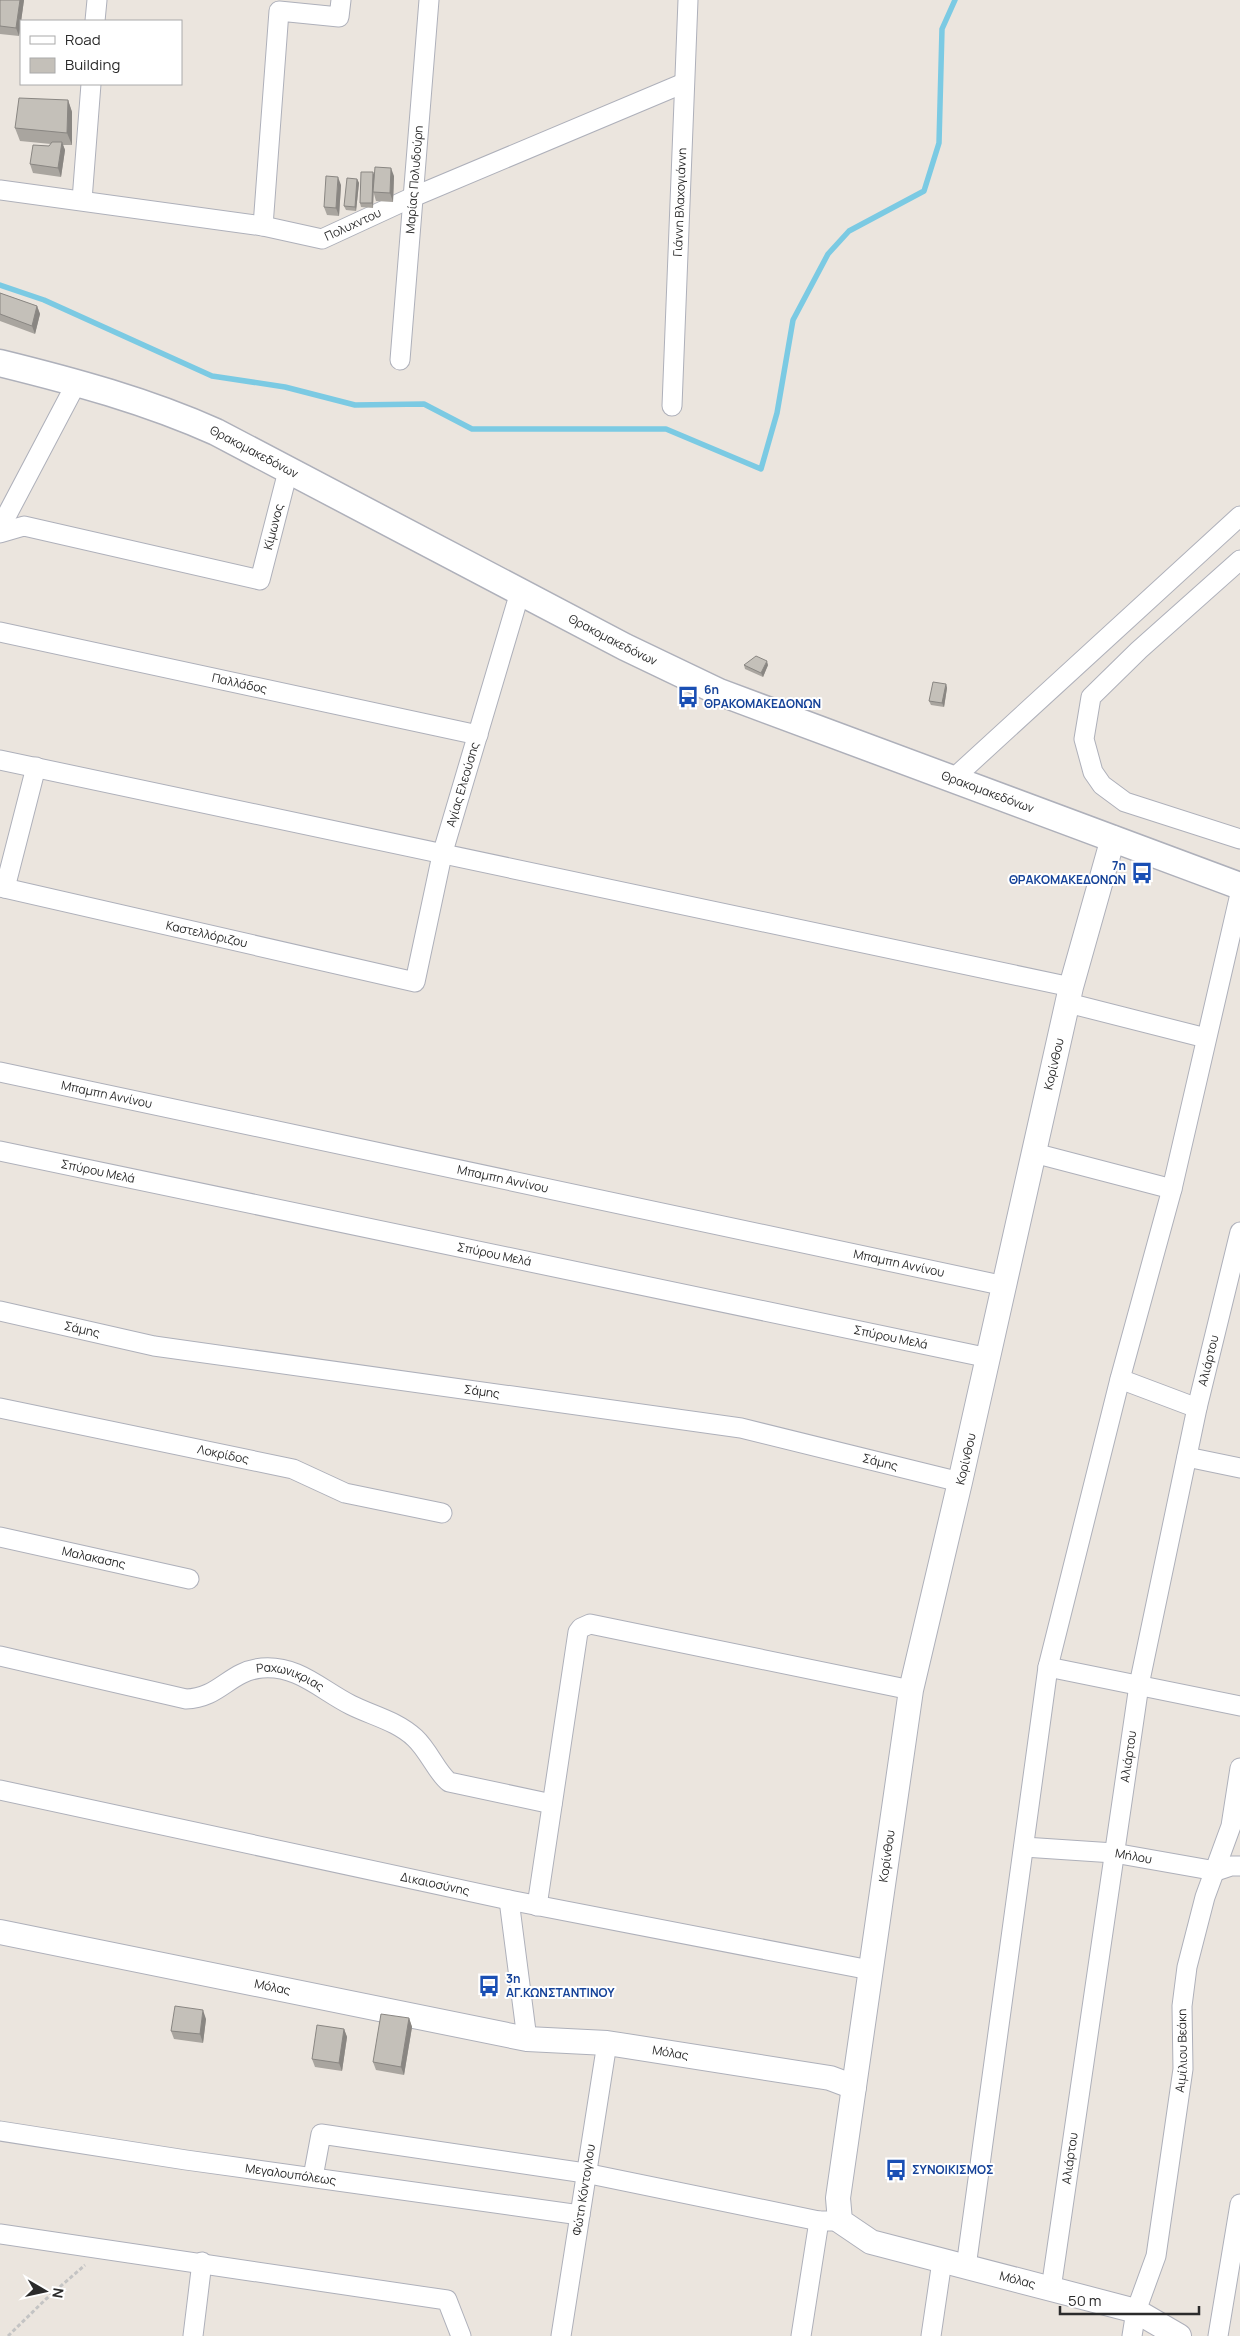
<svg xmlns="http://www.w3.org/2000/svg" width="1240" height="2336" font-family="Manrope,sans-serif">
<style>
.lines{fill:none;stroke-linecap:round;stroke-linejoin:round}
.stream{stroke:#7bcae3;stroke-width:5.5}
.minor-casing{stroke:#aeb0ba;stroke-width:21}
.tertiary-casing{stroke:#aeb0ba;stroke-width:26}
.secondary-casing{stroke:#aeb0ba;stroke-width:29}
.path{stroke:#c4c4c4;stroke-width:3;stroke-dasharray:4 2.5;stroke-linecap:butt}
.minor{stroke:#fff;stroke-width:19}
.tertiary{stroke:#fff;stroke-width:24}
.secondary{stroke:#fff;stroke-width:26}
.wall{fill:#a9a59f}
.shaded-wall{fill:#898682}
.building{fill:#c4c0b9;stroke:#898682}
.labels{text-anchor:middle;stroke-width:4;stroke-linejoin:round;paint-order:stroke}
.street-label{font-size:12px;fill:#2b2b2b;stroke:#fff}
.transit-label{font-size:12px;font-weight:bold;fill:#164399;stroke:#fff;text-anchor:start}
</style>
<rect width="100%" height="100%" fill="#ebe5de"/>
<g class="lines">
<polyline class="stream" points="0,285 44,300 212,376 285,387 355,405 424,404 472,429 666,429 761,469 777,413 793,320 828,254 849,231 924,191 939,143 942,29 955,0"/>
<g class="minor-casing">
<g id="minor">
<polyline points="95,21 97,0"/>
<path id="s1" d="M0,190L263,226L322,239L413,197L684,83"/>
<polyline points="82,200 91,84"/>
<polyline points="263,226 279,11 339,17 341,0"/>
<path id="s2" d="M400,360L429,0"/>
<path id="s3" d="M672,406L688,0"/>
<polyline points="0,528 77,382"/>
<path id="s4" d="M0,533L24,526L260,580L288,471"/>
<polyline points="1240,560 1139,650 1091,697 1084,739 1093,772 1102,785 1125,802 1240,839"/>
<path id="s5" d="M0,632L478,735"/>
<polyline points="0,760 1071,987"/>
<polyline points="954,778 1240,516"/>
<path id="s6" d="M0,887L415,982L442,855L520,592"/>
<polyline points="5,888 36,767"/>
<polyline points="1068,1003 1206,1038"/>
<path id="s7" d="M0,1072L1005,1286"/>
<path id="s8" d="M0,1151L989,1358"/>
<polyline points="1034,1153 1172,1189"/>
<path id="s9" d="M0,1311L154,1346L741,1428L960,1482"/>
<polyline points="1120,1379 1197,1408"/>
<path id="s10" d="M0,1408L293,1469L345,1493L442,1513"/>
<polyline points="1187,1457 1240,1468"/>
<path id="s11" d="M0,1537L189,1579"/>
<path id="s12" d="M0,1656L186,1699C220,1698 229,1671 262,1668C298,1665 321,1690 351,1705C373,1716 397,1721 415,1738C429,1751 437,1773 449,1782L552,1804"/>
<polyline points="1048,1667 1240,1706"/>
<path id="s13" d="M0,1790L509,1900L870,1970"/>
<path id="s14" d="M1024,1847L1114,1853L1216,1871L1231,1866H1240"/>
<polyline points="509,1900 527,2039"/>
<polyline points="537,1906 578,1632 581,1628 590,1624 911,1690"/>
<path id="s15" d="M0,2131L186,2160L580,2215"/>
<polyline points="313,2177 321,2134 585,2173 819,2221 840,2221"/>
<polyline points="0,2234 447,2300 461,2336"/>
<polyline points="966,2267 1048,1667 1120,1379 1172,1189 1240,894"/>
<path id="s16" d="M1051,2289L1139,1685L1197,1408L1240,1232"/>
<polyline points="193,2336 202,2262"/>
<path id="s17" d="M561,2336L607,2043"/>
<polyline points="801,2336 819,2221"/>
<polyline points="931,2336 942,2261"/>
<path id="s18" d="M1132,2336L1136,2311L1156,2256L1183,2069L1182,2006L1187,1967L1205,1897L1231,1826L1240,1768"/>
<polyline points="1218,2336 1240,2204"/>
</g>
</g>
<g class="tertiary-casing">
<g id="tertiary">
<path id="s19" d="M1113,838L1071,987L960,1482L911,1690L838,2198L840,2221L871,2242L1136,2311L1179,2336"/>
<path id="s20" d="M0,1932L527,2039L607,2043L830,2078L854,2087"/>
</g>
</g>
<g class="secondary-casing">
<g id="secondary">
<path id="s21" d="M0,363C73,381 147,401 216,432L625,647L719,692L1240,886"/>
</g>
</g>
<polyline class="path" points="8,2336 46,2299 85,2265"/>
<use href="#minor" class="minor"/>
<use href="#tertiary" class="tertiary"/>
<use href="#secondary" class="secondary"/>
</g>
<g class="wall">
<polygon points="0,0 24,0 19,36 0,34"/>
<polygon points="68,100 72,112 72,145 63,145 65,150 61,177 33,173 30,164 49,146 51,144 20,141 15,128"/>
<polygon points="374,175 394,176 393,202 376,201 374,194 373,208 361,207 360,203"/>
<polygon points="357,179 359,183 356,211 346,210 344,206"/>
<polygon points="341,185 339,216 327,215 324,207"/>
<polygon points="0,293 37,306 40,314 35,334 0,321"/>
<polygon points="744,665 768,665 763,677 745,669"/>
<polygon points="946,684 947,688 944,707 931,705 929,701"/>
<polygon points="409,2018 412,2027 404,2075 376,2070 373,2062"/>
<polygon points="206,2019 203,2043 174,2039 171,2031"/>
<polygon points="344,2029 347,2037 342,2071 315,2067 312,2059"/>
</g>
<g class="shaded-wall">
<polygon points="20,0 24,0 19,36 16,28"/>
<polygon points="68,100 72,112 72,145 67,133"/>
<polygon points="62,142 65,150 61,177 58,168"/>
<polygon points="391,168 394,176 393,202 390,193"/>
<polygon points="373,172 375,177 373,192 373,208 372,203"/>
<polygon points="338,177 341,185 339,216 336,208"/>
<polygon points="357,179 359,183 356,211 355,207"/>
<polygon points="37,306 40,314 35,334 32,326"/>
<polygon points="767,661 768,665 763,677 761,673"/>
<polygon points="946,684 947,688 944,707 942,703"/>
<polygon points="203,2010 206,2019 203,2043 200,2034"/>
<polygon points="409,2018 412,2027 404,2075 401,2067"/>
<polygon points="344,2029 347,2037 342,2071 339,2063"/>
</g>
<g class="building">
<polygon points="0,0 20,0 16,28 0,26"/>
<polygon points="19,98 68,100 67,133 15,128"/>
<polygon points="52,142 62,142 58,168 30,164 33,145 49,146"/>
<polygon points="375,167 391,168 390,193 373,192"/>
<polygon points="361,172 373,172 372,203 360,203"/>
<polygon points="326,176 338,177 336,208 324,207"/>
<polygon points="347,178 357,179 355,207 344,206"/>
<polygon points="0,293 37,306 32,326 0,314"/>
<polygon points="756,656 767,661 761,673 744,665"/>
<polygon points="933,682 946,684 942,703 929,701"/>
<polygon points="175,2006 203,2010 200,2034 171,2031"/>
<polygon points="381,2014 409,2018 401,2067 373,2062"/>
<polygon points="317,2025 344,2029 339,2063 312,2059"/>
</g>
<defs>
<g id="bus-bare" transform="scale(1.725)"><path d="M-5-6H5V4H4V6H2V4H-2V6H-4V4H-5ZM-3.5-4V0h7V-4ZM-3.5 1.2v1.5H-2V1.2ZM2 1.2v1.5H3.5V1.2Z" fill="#1a4fb4" stroke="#fff" stroke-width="2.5" paint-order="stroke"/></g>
</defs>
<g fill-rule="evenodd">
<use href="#bus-bare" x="688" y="697"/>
<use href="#bus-bare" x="1142" y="873"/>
<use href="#bus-bare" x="489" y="1986"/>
<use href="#bus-bare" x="896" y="2170"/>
</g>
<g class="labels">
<g class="street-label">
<text dy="4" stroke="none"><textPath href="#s2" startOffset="181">Μαρίας Πολυδούρη</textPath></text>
<text dy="4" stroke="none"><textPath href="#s3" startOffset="204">Γιάννη Βλαχογιάννη</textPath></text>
<text dy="4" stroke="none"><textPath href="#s1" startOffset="360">Πολυχντου</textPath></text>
<text dy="4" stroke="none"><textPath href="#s21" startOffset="270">Θρακομακεδόνων</textPath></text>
<text dy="4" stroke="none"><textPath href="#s4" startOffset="322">Κίμωνος</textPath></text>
<text dy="4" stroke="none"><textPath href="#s21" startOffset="675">Θρακομακεδόνων</textPath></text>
<text dy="4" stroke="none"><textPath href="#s5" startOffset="245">Παλλάδος</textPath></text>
<text dy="4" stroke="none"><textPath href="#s6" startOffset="629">Αγίας Ελεούσης</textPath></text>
<text dy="4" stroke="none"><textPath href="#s21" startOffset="1080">Θρακομακεδόνων</textPath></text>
<text dy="4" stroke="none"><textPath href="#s6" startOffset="212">Καστελλόριζου</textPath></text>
<text transform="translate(1054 1064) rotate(-77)" y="4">Κορίνθου</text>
<text dy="4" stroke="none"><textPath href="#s7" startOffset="109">Μπαμπη Αννίνου</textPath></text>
<text dy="4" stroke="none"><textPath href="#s8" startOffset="100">Σπύρου Μελά</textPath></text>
<text dy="4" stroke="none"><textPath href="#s7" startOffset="514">Μπαμπη Αννίνου</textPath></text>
<text dy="4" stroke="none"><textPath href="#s8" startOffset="505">Σπύρου Μελά</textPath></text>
<text dy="4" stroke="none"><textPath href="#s7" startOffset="919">Μπαμπη Αννίνου</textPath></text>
<text dy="4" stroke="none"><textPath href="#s9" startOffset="84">Σάμης</textPath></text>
<text dy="4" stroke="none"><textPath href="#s8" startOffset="910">Σπύρου Μελά</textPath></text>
<text dy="4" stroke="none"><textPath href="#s16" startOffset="942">Αλιάρτου</textPath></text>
<text dy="4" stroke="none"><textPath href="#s9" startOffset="489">Σάμης</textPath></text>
<text dy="4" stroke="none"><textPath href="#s10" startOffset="228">Λοκρίδος</textPath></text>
<text transform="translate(966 1459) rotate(-77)" y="4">Κορίνθου</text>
<text dy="4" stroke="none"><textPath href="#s9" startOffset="894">Σάμης</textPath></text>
<text dy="4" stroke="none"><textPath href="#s11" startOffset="96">Μαλακασης</textPath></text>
<text dy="4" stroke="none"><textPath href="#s12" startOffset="304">Ραχωνικριας</textPath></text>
<text dy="4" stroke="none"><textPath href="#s16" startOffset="538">Αλιάρτου</textPath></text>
<text transform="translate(887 1856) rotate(-82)" y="4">Κορίνθου</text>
<text dy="4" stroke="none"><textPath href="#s14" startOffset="110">Μήλου</textPath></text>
<text dy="4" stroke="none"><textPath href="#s13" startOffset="445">Δικαιοσύνης</textPath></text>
<text dy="4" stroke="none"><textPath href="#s20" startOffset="278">Μόλας</textPath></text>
<text dy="4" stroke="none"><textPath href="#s18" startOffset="291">Αιμίλιου Βεάκη</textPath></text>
<text dy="4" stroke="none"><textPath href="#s20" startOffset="682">Μόλας</textPath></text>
<text dy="4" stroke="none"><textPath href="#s16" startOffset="132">Αλιάρτου</textPath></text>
<text dy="4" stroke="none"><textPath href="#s15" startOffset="294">Μεγαλουπόλεως</textPath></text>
<text dy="4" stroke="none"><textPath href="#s17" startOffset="148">Φώτη Κόντογλου</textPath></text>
<text dy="4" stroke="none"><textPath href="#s19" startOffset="1601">Μόλας</textPath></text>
</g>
<g class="transit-label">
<text x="704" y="694">6η<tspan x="704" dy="14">ΘΡΑΚΟΜΑΚΕΔΟΝΩΝ</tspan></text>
<text x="1126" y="870" text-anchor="end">7η<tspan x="1126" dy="14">ΘΡΑΚΟΜΑΚΕΔΟΝΩΝ</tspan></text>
<text x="506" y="1983">3η<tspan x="506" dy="14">ΑΓ.ΚΩΝΣΤΑΝΤΙΝΟΥ</tspan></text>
<text x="912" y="2174">ΣΥΝΟΙΚΙΣΜΟΣ</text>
</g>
</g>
<rect x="20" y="20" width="162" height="65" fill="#ffffff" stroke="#aaaaaa"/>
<rect x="30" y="36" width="25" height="8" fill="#ffffff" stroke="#aaaaaa"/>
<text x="65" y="45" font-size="15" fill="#2b2b2b">Road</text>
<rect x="30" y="58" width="25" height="15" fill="#c4c0b9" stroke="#aaaaaa"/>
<text x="65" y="70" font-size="15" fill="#2b2b2b">Building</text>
<g transform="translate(45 2291) rotate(99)" stroke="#ffffff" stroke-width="4" paint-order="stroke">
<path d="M0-4L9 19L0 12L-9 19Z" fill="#2b2b2b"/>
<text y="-8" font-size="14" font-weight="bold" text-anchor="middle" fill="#2b2b2b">N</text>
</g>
<path d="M1060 2306v8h139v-8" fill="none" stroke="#2b2b2b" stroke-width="2.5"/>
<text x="1068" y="2306" font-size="15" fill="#2b2b2b" stroke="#ffffff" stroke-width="4" paint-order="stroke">50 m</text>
</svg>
